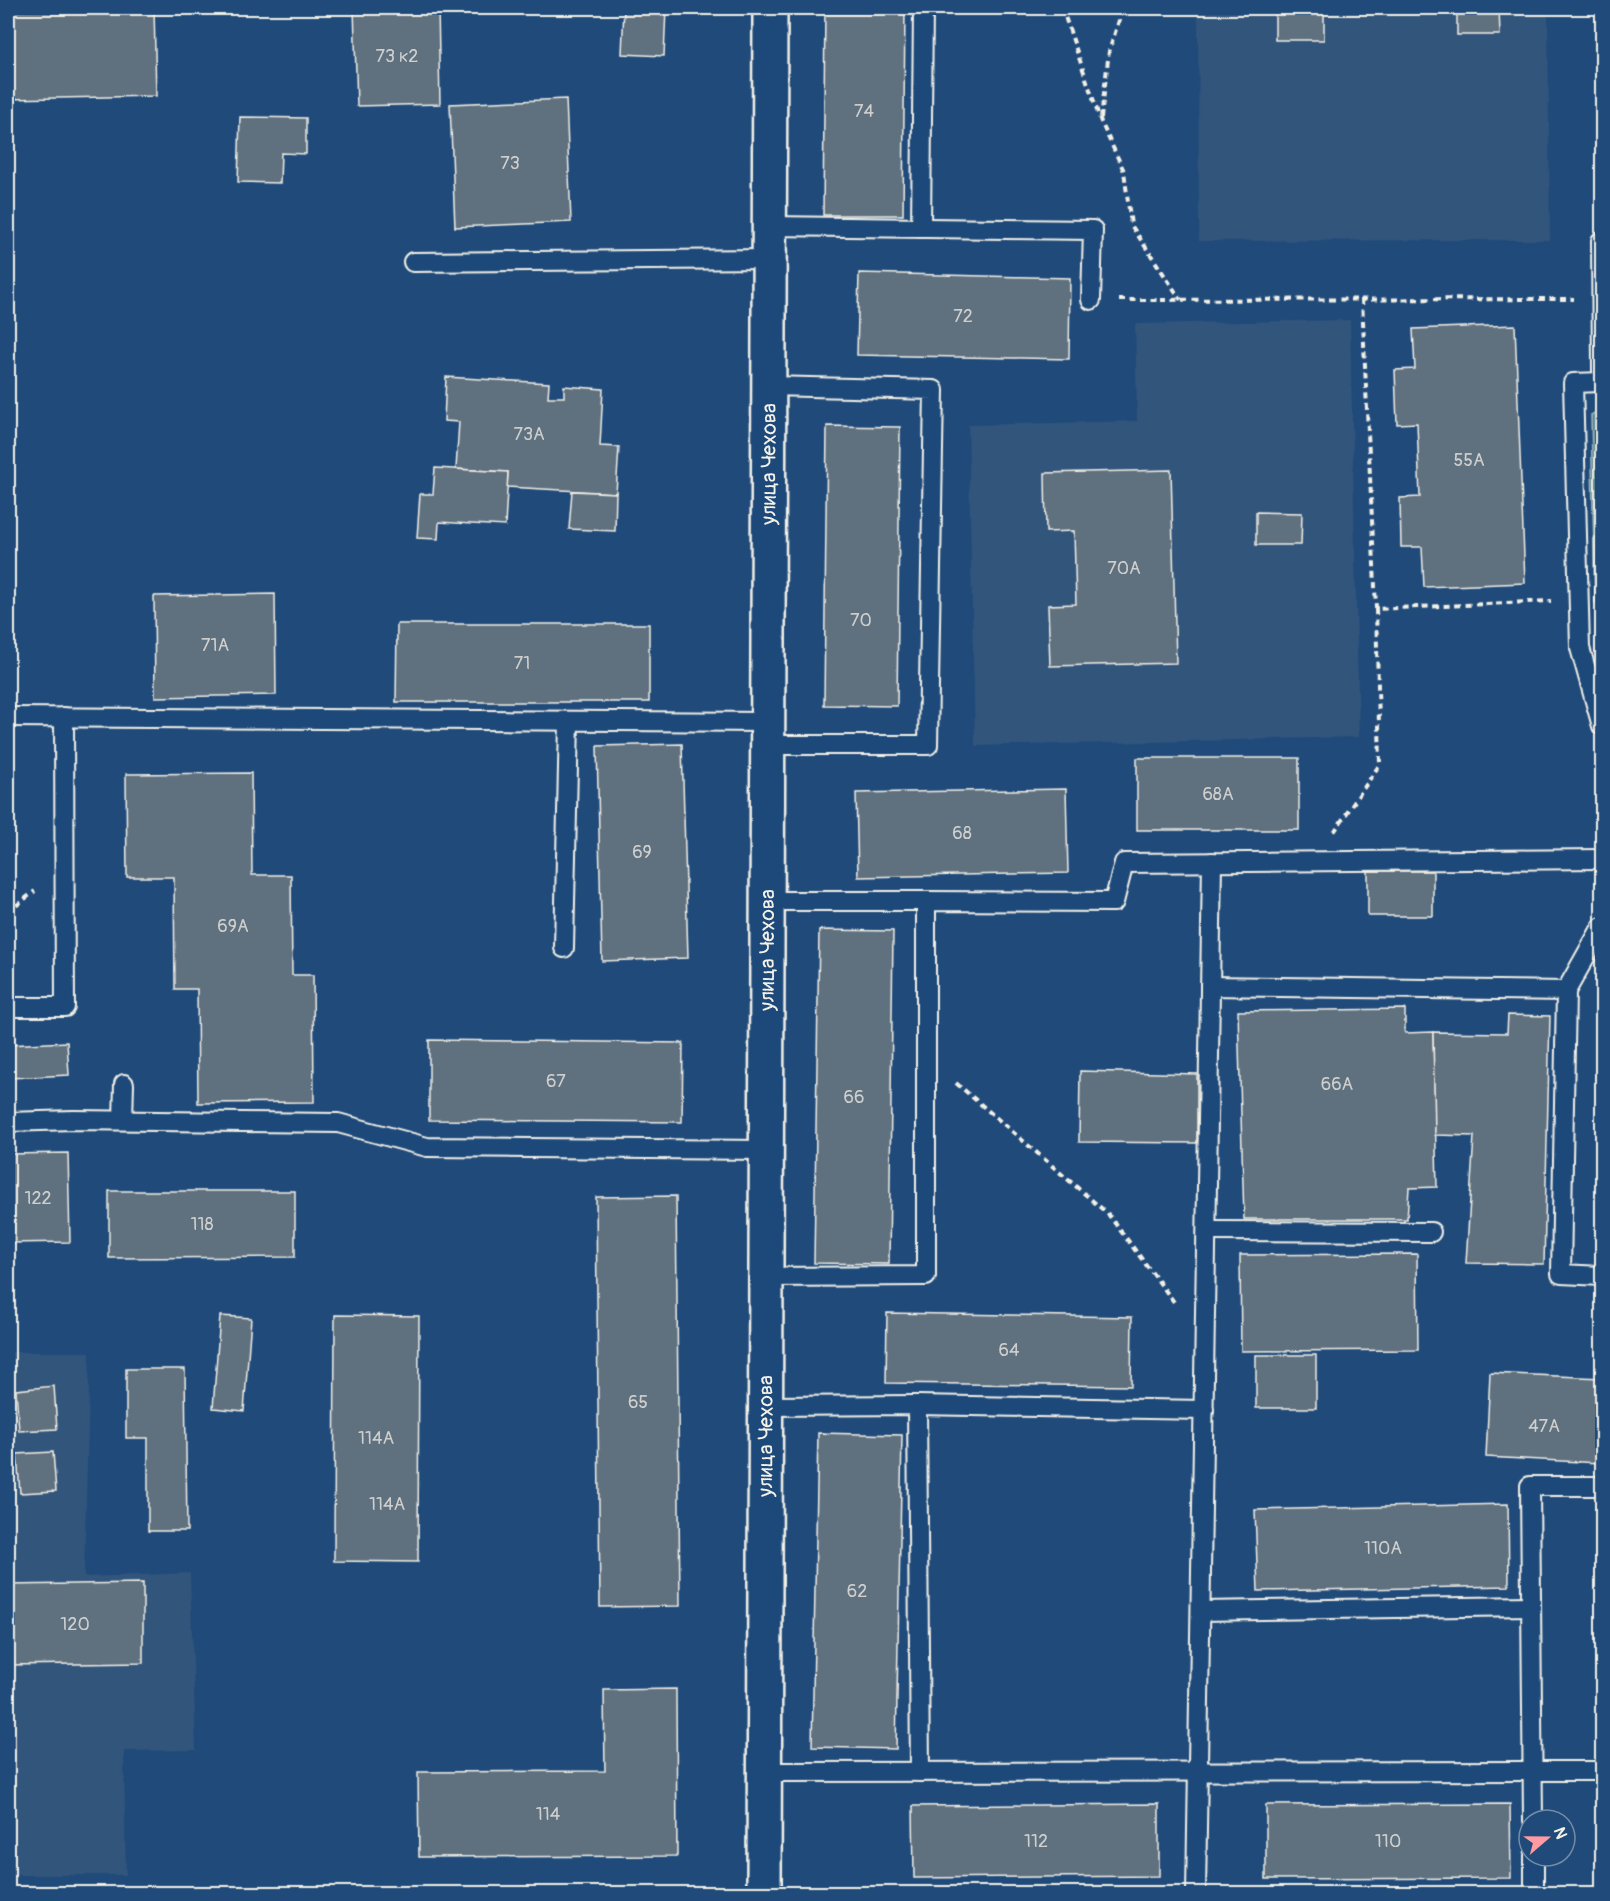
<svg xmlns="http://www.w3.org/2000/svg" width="1610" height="1901" font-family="Pangolin,sans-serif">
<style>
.built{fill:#32557c}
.green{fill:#54848e;stroke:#a4babb;stroke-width:1.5}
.building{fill:#5f6f7f;stroke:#f4f1e8;stroke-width:1.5}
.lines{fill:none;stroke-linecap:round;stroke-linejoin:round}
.lane-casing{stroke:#f4f1e8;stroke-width:22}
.secondary-casing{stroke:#f4f1e8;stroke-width:38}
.path{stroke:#f4f1e8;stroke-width:4;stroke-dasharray:6 4.5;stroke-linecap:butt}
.lane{stroke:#1f4a7a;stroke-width:18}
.secondary{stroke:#1f4a7a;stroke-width:33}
.labels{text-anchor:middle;stroke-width:4.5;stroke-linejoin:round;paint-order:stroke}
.number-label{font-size:18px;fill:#cfd0ce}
.street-label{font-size:21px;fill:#f4f1e8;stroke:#1f4a7a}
</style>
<rect width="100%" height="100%" fill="#1f4a7a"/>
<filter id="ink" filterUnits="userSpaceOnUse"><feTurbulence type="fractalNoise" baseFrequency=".0167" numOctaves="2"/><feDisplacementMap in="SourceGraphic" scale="12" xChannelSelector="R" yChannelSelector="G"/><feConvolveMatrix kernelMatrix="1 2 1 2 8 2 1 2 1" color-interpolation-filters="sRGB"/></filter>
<g filter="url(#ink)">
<g class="built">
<polygon points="1198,8 1548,8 1550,240 1199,241"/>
<polygon points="1350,320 1359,737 975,746 968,425 1137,421 1135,324"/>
<polygon points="8,1352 90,1352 84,1577 190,1573 196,1750 124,1751 126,1875 8,1875"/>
</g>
<polygon class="green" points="1602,409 1602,611 1595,602 1591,415"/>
<g class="building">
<polygon points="154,8 156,96 8,99 8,11"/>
<polygon points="354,8 438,8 440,104 357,106"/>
<polygon points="624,8 666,8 664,56 622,54"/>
<polygon points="825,8 905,8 903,215 823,215"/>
<rect x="1275" y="8" width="49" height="32"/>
<polygon points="1457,8 1499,8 1500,35 1457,35"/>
<polygon points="566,99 571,222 455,227 450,104"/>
<polygon points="240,117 306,118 306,154 281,153 280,183 238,182"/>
<polygon points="859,273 1070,278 1069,359 857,355"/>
<polygon points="1515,325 1525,583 1424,587 1422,547 1401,547 1400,498 1420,497 1417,423 1397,424 1395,370 1415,369 1413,329"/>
<polygon points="446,377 549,383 548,397 564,397 564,386 603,389 600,446 619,447 616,493 507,487 508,472 456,469 459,422 444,421"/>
<polygon points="827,426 900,427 897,706 824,705"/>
<polygon points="435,468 508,472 505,526 439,522 438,539 417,538 420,494 433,494"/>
<polygon points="1171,470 1176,663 1050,666 1048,605 1076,604 1074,531 1046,532 1045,473"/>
<polygon points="572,491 616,493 615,531 569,529"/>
<polygon points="1256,512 1302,513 1301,545 1256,545"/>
<polygon points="275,594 276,695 155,697 154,596"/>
<polygon points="397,624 649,624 649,702 396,702"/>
<polygon points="682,744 688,958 602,961 597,746"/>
<rect x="1137" y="758" width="162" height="72"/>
<polygon points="251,773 252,875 291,875 292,975 313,975 314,1102 198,1103 197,989 175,989 174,877 127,877 126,774"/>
<polygon points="1066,789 1068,873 858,877 856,793"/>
<rect x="1368" y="871" width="65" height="45"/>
<polygon points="819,930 893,931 889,1264 814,1263"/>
<polygon points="1405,1009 1405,1033 1433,1032 1437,1187 1409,1188 1407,1219 1244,1219 1238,1011"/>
<polygon points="1508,1015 1550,1016 1544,1264 1466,1263 1474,1136 1435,1135 1433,1032 1507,1033"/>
<polygon points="429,1040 683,1043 682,1122 429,1120"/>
<polygon points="67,1042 69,1075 9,1078 8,1045"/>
<polygon points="1080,1071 1197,1074 1197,1143 1079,1142"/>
<polygon points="68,1153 70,1242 8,1243 8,1154"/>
<polygon points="109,1191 295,1191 295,1257 109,1258"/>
<polygon points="676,1196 680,1606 600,1607 596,1197"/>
<polygon points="1417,1254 1418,1350 1241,1351 1240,1255"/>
<polygon points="887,1313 1132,1317 1131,1386 886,1383"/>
<polygon points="335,1315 419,1316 418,1562 334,1561"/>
<polygon points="220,1316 251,1318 244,1411 213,1408"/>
<rect x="1256" y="1355" width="60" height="53"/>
<polygon points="126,1369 185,1369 187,1531 148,1531 148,1438 126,1438"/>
<polygon points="1490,1373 1602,1378 1600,1463 1486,1457"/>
<polygon points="54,1386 57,1429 19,1431 16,1390"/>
<polygon points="818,1433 902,1435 896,1749 812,1747"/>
<polygon points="53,1452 56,1491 20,1493 17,1454"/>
<polygon points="1508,1504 1509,1586 1258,1591 1255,1510"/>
<polygon points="1596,1506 1602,1506 1602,1620 1601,1620"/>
<polygon points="143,1583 143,1663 8,1665 8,1585"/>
<polygon points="676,1689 677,1856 419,1857 418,1772 605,1771 604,1690"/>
<polygon points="1159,1804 1159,1876 914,1878 913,1806"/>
<polygon points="1510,1804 1511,1878 1266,1879 1266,1805"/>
</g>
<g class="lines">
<g class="lane-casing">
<g id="lane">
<polyline points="769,226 1093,230 1091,300"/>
<polyline points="921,228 923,8"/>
<polyline points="1602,241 1601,241 1602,371"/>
<polyline points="413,262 769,259"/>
<polyline points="1602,382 1573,383 1580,648 1602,726"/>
<polyline points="8,717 768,722"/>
<polyline points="768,745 928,745 934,390 769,386"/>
<polyline points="767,901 926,901"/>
<polyline points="1602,927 1566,991 1561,1274 1602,1276"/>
<polyline points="564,948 569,721"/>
<polyline points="1210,986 1566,991"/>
<polyline points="8,1007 65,1007 64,717"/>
<polyline points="123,1120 124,1084"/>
<polyline points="8,1122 73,1120 338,1123 427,1147 766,1150"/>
<polyline points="1207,1231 1431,1232"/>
<polyline points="766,1277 926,1276 926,901 1114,902 1124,863 1602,859"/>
<polyline points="917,1405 1204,1410"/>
<polyline points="766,1406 917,1405 920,1772"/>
<polyline points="1201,1611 1531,1606"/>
<polyline points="764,1772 1602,1771"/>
<polyline points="1533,1820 1530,1486 1602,1486"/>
<polyline points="1534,1856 1534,1894"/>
<polyline points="1196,1894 1212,862"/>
</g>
</g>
<g class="secondary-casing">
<g id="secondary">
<path id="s1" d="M764,1894L770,8"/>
</g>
</g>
<g class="path">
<polyline points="1062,8 1101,122 1124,171 1131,225 1181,300"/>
<polyline points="1101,118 1109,51 1123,8"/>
<polyline points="1362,299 1376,609 1551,601"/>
<polyline points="1119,300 1574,299"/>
<polyline points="1334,832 1380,764 1376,609"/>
<polyline points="8,912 35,891"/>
<polyline points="956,1083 1108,1214 1174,1302"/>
</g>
<use href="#lane" class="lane"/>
<use href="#secondary" class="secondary"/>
</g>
</g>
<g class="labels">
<g class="number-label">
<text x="397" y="62">73 к2</text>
<text x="864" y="117">74</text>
<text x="510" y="169">73</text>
<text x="963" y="322">72</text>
<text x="529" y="440">73А</text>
<text x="1469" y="466">55А</text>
<text x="1124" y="574">70А</text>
<text x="861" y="626">70</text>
<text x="215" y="651">71А</text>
<text x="522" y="669">71</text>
<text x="1218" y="800">68А</text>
<text x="962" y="839">68</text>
<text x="642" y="858">69</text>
<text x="233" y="932">69А</text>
<text x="556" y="1087">67</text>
<text x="1337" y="1090">66А</text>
<text x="854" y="1103">66</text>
<text x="38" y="1204">122</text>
<text x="202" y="1230">118</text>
<text x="1009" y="1356">64</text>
<text x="638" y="1408">65</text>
<text x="1544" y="1432">47А</text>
<text x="376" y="1444">114А</text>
<text x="387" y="1510">114А</text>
<text x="1383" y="1554">110А</text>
<text x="857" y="1597">62</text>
<text x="75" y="1630">120</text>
<text x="548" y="1820">114</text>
<text x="1036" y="1847">112</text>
<text x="1388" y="1847">110</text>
</g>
<g class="street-label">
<text dy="7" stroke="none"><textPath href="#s1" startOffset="1430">улица Чехова</textPath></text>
<text dy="7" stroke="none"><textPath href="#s1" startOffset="944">улица Чехова</textPath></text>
<text dy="7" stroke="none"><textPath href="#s1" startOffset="458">улица Чехова</textPath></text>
</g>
</g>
<rect width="1610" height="1901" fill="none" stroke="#1f4a7a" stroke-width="30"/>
<rect x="15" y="15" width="1580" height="1871" fill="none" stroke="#f4f1e8" stroke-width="2" filter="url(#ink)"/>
<g transform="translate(1547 1838) rotate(70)"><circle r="28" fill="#1f4a7a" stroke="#748da6" stroke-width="1.5"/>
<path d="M0-4.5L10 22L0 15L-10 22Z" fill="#ff9aa2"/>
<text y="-9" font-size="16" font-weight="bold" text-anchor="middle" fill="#f4f1e8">N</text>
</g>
</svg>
